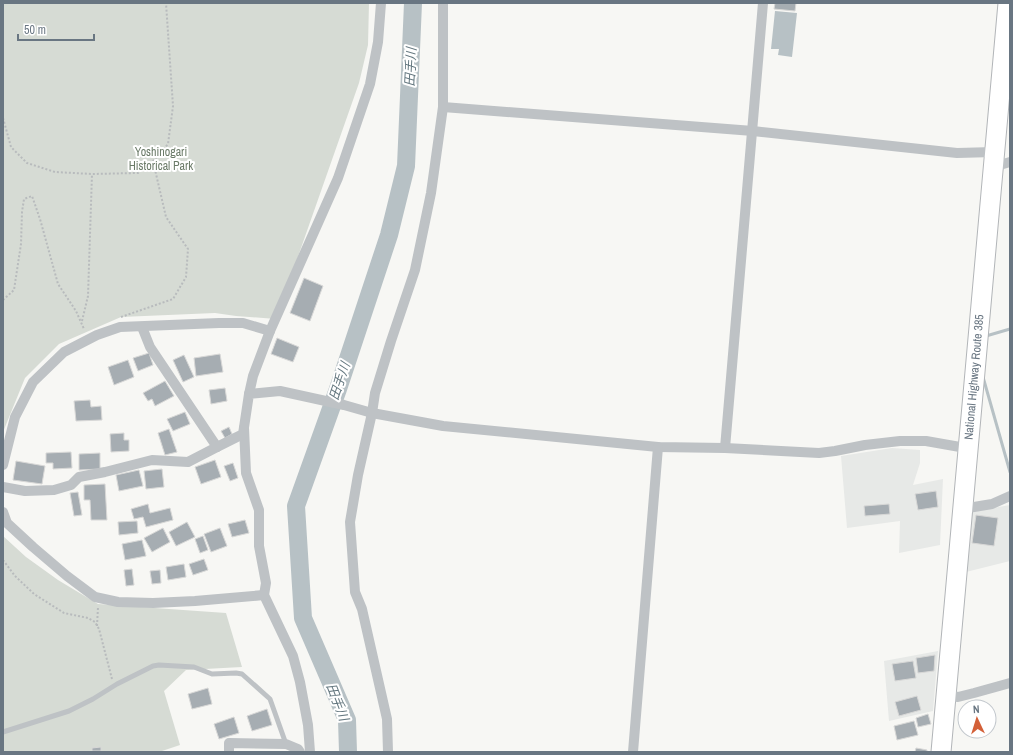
<svg xmlns="http://www.w3.org/2000/svg" width="1013" height="755" font-family="'Archivo Narrow','Noto Sans JP',sans-serif">
<style>
.built{fill:#e7e9e7}
.green{fill:#d6dbd4}
.water{fill:#b7c1c5}
.lines{fill:none;stroke-linecap:round;stroke-linejoin:round}
.stream{stroke:#b7c1c5;stroke-width:3}
.river{stroke:#b7c1c5;stroke-width:18}
.building{fill:#a6adb2;stroke:#d8d8d7}
.highway-casing{stroke:#b2b5b8;stroke-width:21}
.path{stroke:#b8bbbd;stroke-width:2;stroke-dasharray:2 2;stroke-linecap:butt}
.lane{stroke:#bec2c5;stroke-width:5}
.street{stroke:#bec2c5;stroke-width:10}
.highway{stroke:#fff;stroke-width:19}
.labels{text-anchor:middle;stroke-width:4;stroke-linejoin:round;paint-order:stroke}
.park-label{font-size:12px;fill:#6a7a67;stroke:#fff}
.street-label{font-size:12px;fill:#697682;stroke:#fff}
.water-label{font-size:13px;font-style:italic;fill:#64777f;stroke:#fff}
</style>
<rect width="100%" height="100%" fill="#f7f7f4"/>
<g class="built">
<polygon points="892,448 920,450 920,463 913,485 943,479 940,545 899,553 900,521 847,528 841,456"/>
<polygon points="1010,505 1010,561 966,572 970,512"/>
<polygon points="938,651 933,711 889,721 884,661"/>
</g>
<g class="green">
<polygon points="3,3 369,3 368,45 359,83 276,319 236,316 215,313 121,317 59,344 25,378 3,432"/>
<polygon points="3,536 26,557 58,580 98,604 226,613 242,667 186,670 164,691 180,745 159,752 3,752"/>
</g>
<polygon class="water" points="775,11 797,13 792,57 778,55 779,49 771,49"/>
<g class="lines">
<g class="stream">
<polyline points="986,338 986,336 1010,329"/>
<polyline points="983,377 1010,472"/>
</g>
<polyline class="river" points="348,752 347,720 303,618 296,506 338,389 389,235 406,166 413,3"/>
</g>
<g class="building">
<polygon points="775,3 796,3 795,11 774,9"/>
<polygon points="304,278 323,286 310,321 290,313"/>
<polygon points="277,338 299,347 293,362 271,354"/>
<polygon points="149,353 153,365 138,371 133,358"/>
<polygon points="220,354 223,372 196,376 194,358"/>
<polygon points="184,355 194,377 183,382 173,360"/>
<polygon points="128,360 134,377 114,385 108,367"/>
<polygon points="165,381 174,396 155,406 152,399 148,401 143,393"/>
<polygon points="225,388 227,401 211,404 209,390"/>
<polygon points="90,400 91,407 101,406 102,420 76,421 74,401"/>
<polygon points="185,412 190,424 173,431 167,419"/>
<polygon points="229,427 232,434 225,438 221,431"/>
<polygon points="169,429 177,452 165,455 158,433"/>
<polygon points="124,433 124,440 129,440 129,451 111,452 110,434"/>
<polygon points="71,452 72,468 53,469 53,463 46,463 46,453"/>
<polygon points="100,453 100,469 79,470 79,454"/>
<polygon points="215,460 221,477 201,484 195,467"/>
<polygon points="16,461 45,466 42,484 13,480"/>
<polygon points="233,463 238,478 230,481 224,466"/>
<polygon points="162,469 164,487 146,489 144,471"/>
<polygon points="139,470 143,486 119,491 116,475"/>
<polygon points="105,484 107,520 91,520 90,500 84,500 84,485"/>
<polygon points="936,491 938,507 918,510 915,494"/>
<polygon points="78,492 82,515 74,516 70,493"/>
<polygon points="148,504 150,513 170,508 173,520 146,527 143,517 134,519 131,509"/>
<polygon points="889,504 890,514 865,516 864,506"/>
<polygon points="976,515 998,518 994,546 972,543"/>
<polygon points="245,520 249,533 232,537 228,524"/>
<polygon points="137,521 138,533 119,535 118,522"/>
<polygon points="187,522 195,537 176,546 169,532"/>
<polygon points="163,528 170,542 152,552 144,538"/>
<polygon points="220,528 227,546 211,552 204,534"/>
<polygon points="203,536 208,550 200,553 195,539"/>
<polygon points="142,540 146,556 125,560 122,544"/>
<polygon points="204,559 208,570 193,575 189,564"/>
<polygon points="184,564 186,577 168,580 166,567"/>
<polygon points="132,569 134,585 126,586 124,570"/>
<polygon points="160,570 161,583 152,584 150,571"/>
<polygon points="935,655 934,671 918,673 916,658"/>
<polygon points="913,661 916,678 895,681 892,664"/>
<polygon points="208,688 212,704 192,709 188,694"/>
<polygon points="917,696 921,710 899,716 895,702"/>
<polygon points="267,709 272,725 252,731 247,716"/>
<polygon points="928,714 931,724 918,727 916,718"/>
<polygon points="234,717 239,733 219,739 214,724"/>
<polygon points="914,721 918,735 897,740 894,726"/>
<polygon points="101,747 101,751 92,751 92,748"/>
<polygon points="916,748 927,750 927,752 915,752"/>
</g>
<g class="lines">
<g class="highway-casing">
<polyline id="highway" points="941,752 1008,3"/>
</g>
<g class="path">
<polyline points="3,118 11,147 27,163 55,172 92,174 138,173 153,161 168,144 173,106 166,3"/>
<polyline points="3,300 14,290 21,244 22,212 24,199 32,196 40,219 58,284 76,311 84,329"/>
<polyline points="121,317 173,299 186,277 188,249 166,217 153,161"/>
<polyline points="82,321 88,296 92,174"/>
<polyline points="3,560 15,576 34,594 64,613 88,618 95,622 99,629 112,679"/>
<polyline points="97,626 98,607"/>
</g>
<polyline class="lane" points="3,732 69,711 93,699 117,684 153,666 159,665 194,667 212,674 236,673 242,674 270,699 286,744"/>
<g class="street">
<polyline points="443,107 753,131 957,153 994,152"/>
<polyline points="993,167 1010,162"/>
<polyline points="142,327 150,347 217,447"/>
<polyline points="249,394 253,376 270,331 338,178 370,84 378,42 381,3"/>
<polyline points="244,428 246,473 259,510 259,546 266,583 264,595 293,656 300,682 308,725 310,752"/>
<polyline points="725,448 763,3"/>
<polyline points="3,465 15,417 33,382 64,352 97,335 120,327 219,323 243,323 270,331"/>
<polyline points="3,487 25,491 54,490 71,485 79,477 105,472 152,460 188,462 217,447 243,434 249,394 280,391 344,405 372,413 443,426 658,447 725,448 819,453 835,451 865,445 900,441 926,441 960,447 968,444"/>
<polyline points="962,509 992,504 1010,496"/>
<polyline points="3,512 7,523 33,547 67,576 95,597 118,602 153,603 195,601 264,595"/>
<polyline points="946,695 958,697 974,693 1010,683"/>
<polyline points="229,752 229,743 286,744 298,749 300,752"/>
<polyline points="388,752 387,719 362,609 355,592 350,522 358,475 372,413 375,393 391,341 415,270 431,193 443,107 443,3"/>
<polyline points="633,752 658,447"/>
</g>
<use href="#highway" class="highway"/>
</g>
<g class="labels">
<g class="park-label">
<text x="161" y="156">Yoshinogari<tspan x="161" dy="14">Historical Park</tspan></text>
</g>
<g class="street-label">
<text transform="translate(974 377) rotate(-85)" y="4">National Highway Route 385</text>
</g>
<g class="water-label">
<text transform="translate(410 67) rotate(-87)" y="5">田手川</text>
<text transform="translate(339 381) rotate(-71)" y="5">田手川</text>
<text transform="translate(338 702) rotate(69)" y="5">田手川</text>
</g>
</g>
<rect width="1013" height="755" fill="none" stroke="#697682" stroke-width="8"/>
<g transform="translate(977 719) rotate(356)"><circle r="19" fill="#ffffff" stroke="#c3c8cd"/>
<path d="M0-3L7 15L0 10L-7 15Z" fill="#d36038"/>
<text y="-6" font-size="11" font-weight="bold" text-anchor="middle" fill="#697682">N</text>
</g>
<path d="M18 34v6h76v-6" fill="none" stroke="#697682" stroke-width="2"/>
<text x="24" y="34" font-size="12" fill="#697682" stroke="#ffffff" stroke-width="3" paint-order="stroke">50 m</text>
</svg>
